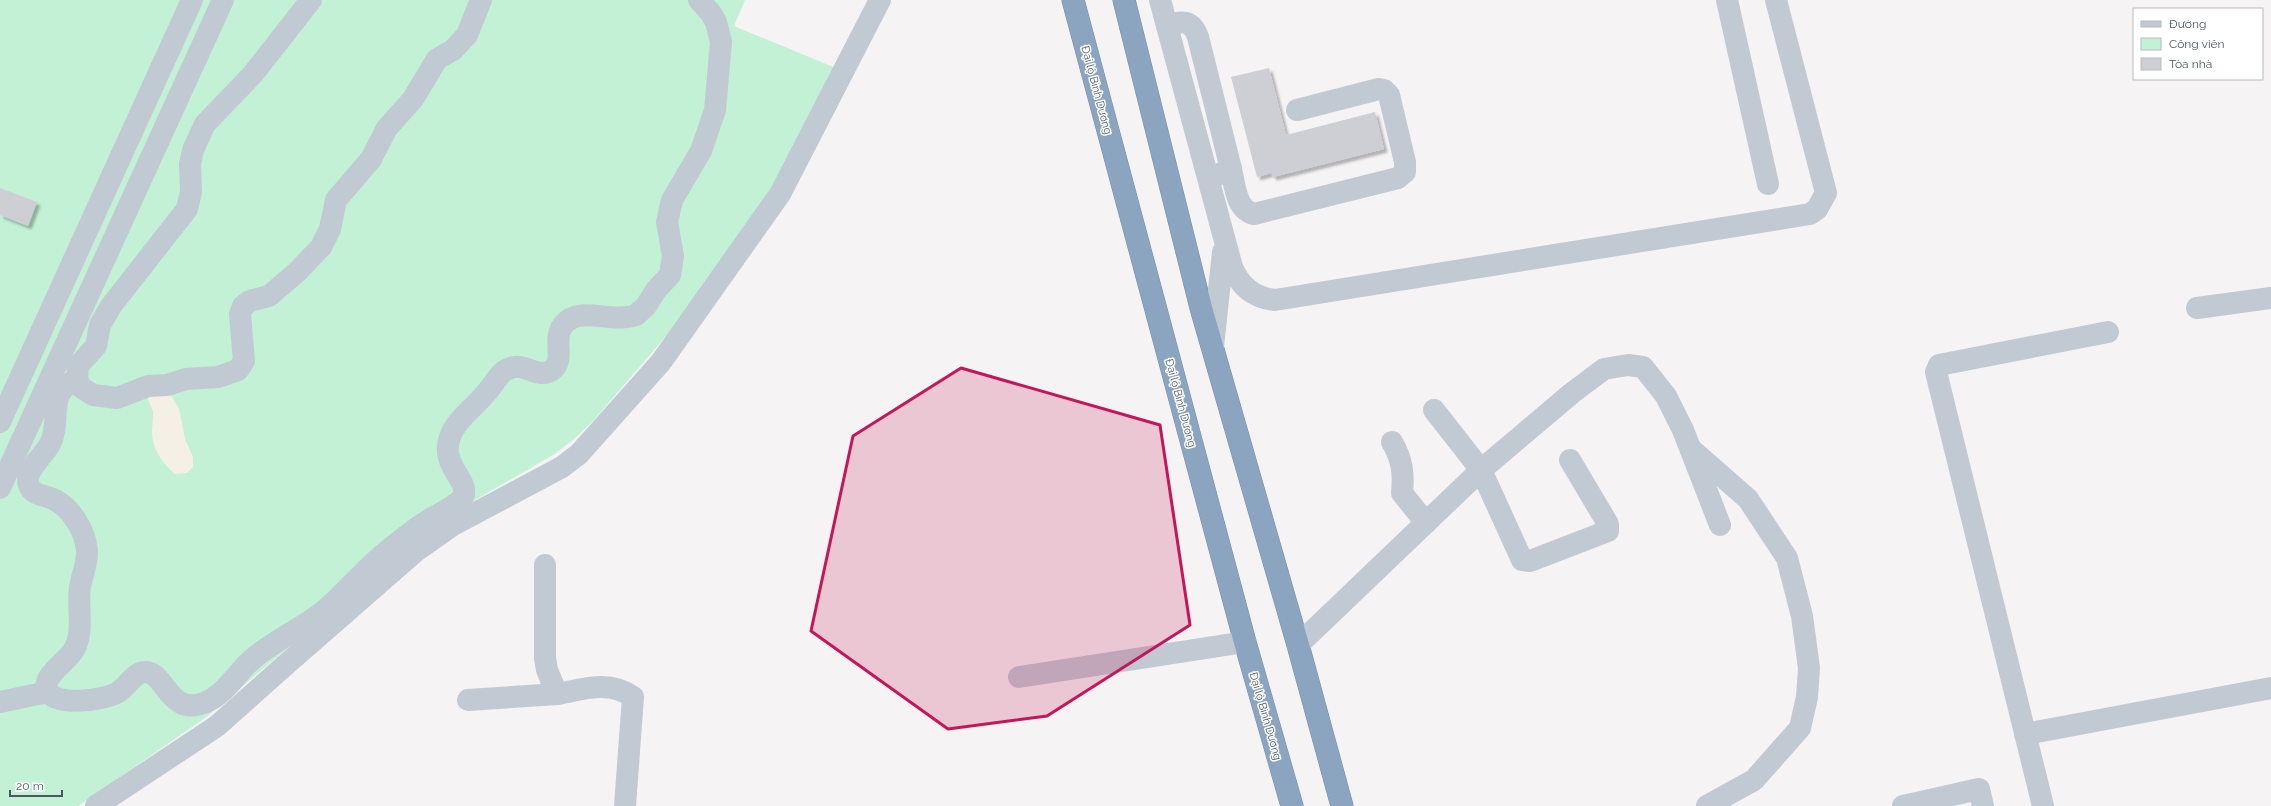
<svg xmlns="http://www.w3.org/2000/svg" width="2271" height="806" font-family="Raleway,sans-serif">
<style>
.green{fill:#c3f1d5}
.sand{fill:#f5f0e5}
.building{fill:#cdcfd5;filter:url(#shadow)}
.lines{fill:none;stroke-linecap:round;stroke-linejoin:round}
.highway-casing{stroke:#7690ad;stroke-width:23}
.minor{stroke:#c1cad2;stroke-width:22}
.highway{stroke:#8ba5c1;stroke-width:22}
.marked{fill:#c2185b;fill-opacity:0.2;stroke:#c2185b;stroke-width:3;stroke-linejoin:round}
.labels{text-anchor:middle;stroke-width:3;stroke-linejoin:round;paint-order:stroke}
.street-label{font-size:11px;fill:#4a5661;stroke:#fff}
</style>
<defs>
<filter id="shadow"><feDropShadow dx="3.5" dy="3.5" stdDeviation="1" flood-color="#0004"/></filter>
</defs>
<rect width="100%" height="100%" fill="#f5f3f3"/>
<polygon class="green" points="0,0 745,0 734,26 838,69 776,182 679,321 592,422 573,440 553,455 437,522 205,718 78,806 0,806"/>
<path class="sand" d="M148,394H168L172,397L179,408L185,439L193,457V467L187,473L175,474C163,464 153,450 152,434C152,427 153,420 153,412C152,406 147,402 148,394Z"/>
<g class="building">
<polygon points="1269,68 1286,135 1375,112 1384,149 1273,177 1271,173 1257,177 1231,77"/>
<polygon points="0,188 37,202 28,226 0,215"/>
</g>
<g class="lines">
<g class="highway-casing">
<g id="highway">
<polyline points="1073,0 1245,642 1292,806"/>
<polyline points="1124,0 1201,308 1298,645 1342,806"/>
</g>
</g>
<g class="minor">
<polyline points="311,0 253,74 205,124 193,150 190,164 191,192 187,209 111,306 100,325 96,346 78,366 77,380 82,388 93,395 117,398 148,386 167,385 186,379 218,377 238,370 244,361 240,314 243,306 250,301 269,296 297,272 321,247 330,229 336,200 371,159 387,128 413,99 437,59 453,50 467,35 481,0"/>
<path d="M1160,0L1232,267C1240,286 1254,298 1275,300L1810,214L1817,209L1826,193L1776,0"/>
<polyline points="1727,0 1768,184"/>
<path d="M1167,26C1182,20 1192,20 1198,37L1231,169L1217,175"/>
<path d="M1231,169C1235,186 1236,210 1254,214L1398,178L1405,172V162L1389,95L1384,90L1379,89L1297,110"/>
<polyline points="2197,308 2271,298"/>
<polyline points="1213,347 1223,252"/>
<path d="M77,380C45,391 62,422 50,444C44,455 30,466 28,478C28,483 29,488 33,491C39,496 48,496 55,500C72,509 85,531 87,550C88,563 82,574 80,587C77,607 84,630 75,648C68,662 40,676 48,691C56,707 103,700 117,693C126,688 131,677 140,673C165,664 165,717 204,703C227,694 236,672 255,657C277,639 303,628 325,610C338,599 349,586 361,575C377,558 395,544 414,530C429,518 447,512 462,499C473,481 439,467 450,437C456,419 474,408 486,393C492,387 496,378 503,372C506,369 510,368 514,367C527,365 539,379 552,370C568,358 547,333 570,319C587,309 614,323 636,315L646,306L656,290L670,275L673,256L667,222L672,200L701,151L715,110L721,42L716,22L710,12L699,0"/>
<polyline points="1434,410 1481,470 1522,560 1530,561 1608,531 1608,524 1570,460"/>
<polyline points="0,422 192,0"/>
<path d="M1392,442C1402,459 1404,473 1402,493L1426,523"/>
<polyline points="1692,450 1748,499 1787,558 1802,616 1809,668 1807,697 1800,728 1754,780 1707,806"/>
<polyline points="0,488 223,0"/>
<path d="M545,565V658L547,670L557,694C584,689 609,680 633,697L625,806"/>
<polyline points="1298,645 1481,470 1572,393 1604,369 1628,365 1643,367 1666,396 1683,430 1720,525"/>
<polyline points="1019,677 1245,642"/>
<polyline points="468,700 557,694"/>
<polyline points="0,702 48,692"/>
<polyline points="2025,734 2271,688"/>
<polyline points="96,806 217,726 282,668 416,551 453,525 562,467 579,454 661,362 780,194 880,0"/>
<polyline points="1903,806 1979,789 1983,806"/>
<polyline points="2043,806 1936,372 1939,365 2108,332"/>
</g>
<use href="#highway" class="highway"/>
</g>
<path class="marked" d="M961,368L1160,425L1190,625L1047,716L948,729L811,631L853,436Z"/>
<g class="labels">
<g class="street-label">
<text transform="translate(1097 90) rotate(75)" y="4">Đại lộ Bình Dương</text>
<text transform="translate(1181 403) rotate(75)" y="4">Đại lộ Bình Dương</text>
<text transform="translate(1266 716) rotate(74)" y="4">Đại lộ Bình Dương</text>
</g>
</g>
<rect x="2133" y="8" width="130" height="72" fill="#ffffff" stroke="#b7bbc0"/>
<rect x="2141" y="21" width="20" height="6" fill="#c1cad2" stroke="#b7bbc0"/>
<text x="2169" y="28" font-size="12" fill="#4a5661">Đường</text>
<rect x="2141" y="38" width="20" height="12" fill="#c3f1d5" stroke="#b7bbc0"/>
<text x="2169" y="48" font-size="12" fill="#4a5661">Công viên</text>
<rect x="2141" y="58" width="20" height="12" fill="#cdcfd5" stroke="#b7bbc0"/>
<text x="2169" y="68" font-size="12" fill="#4a5661">Tòa nhà</text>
<path d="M10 790v6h52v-6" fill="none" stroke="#4a5661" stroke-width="2"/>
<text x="16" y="790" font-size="12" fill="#4a5661" stroke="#ffffff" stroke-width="3" paint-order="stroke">20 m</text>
</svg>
